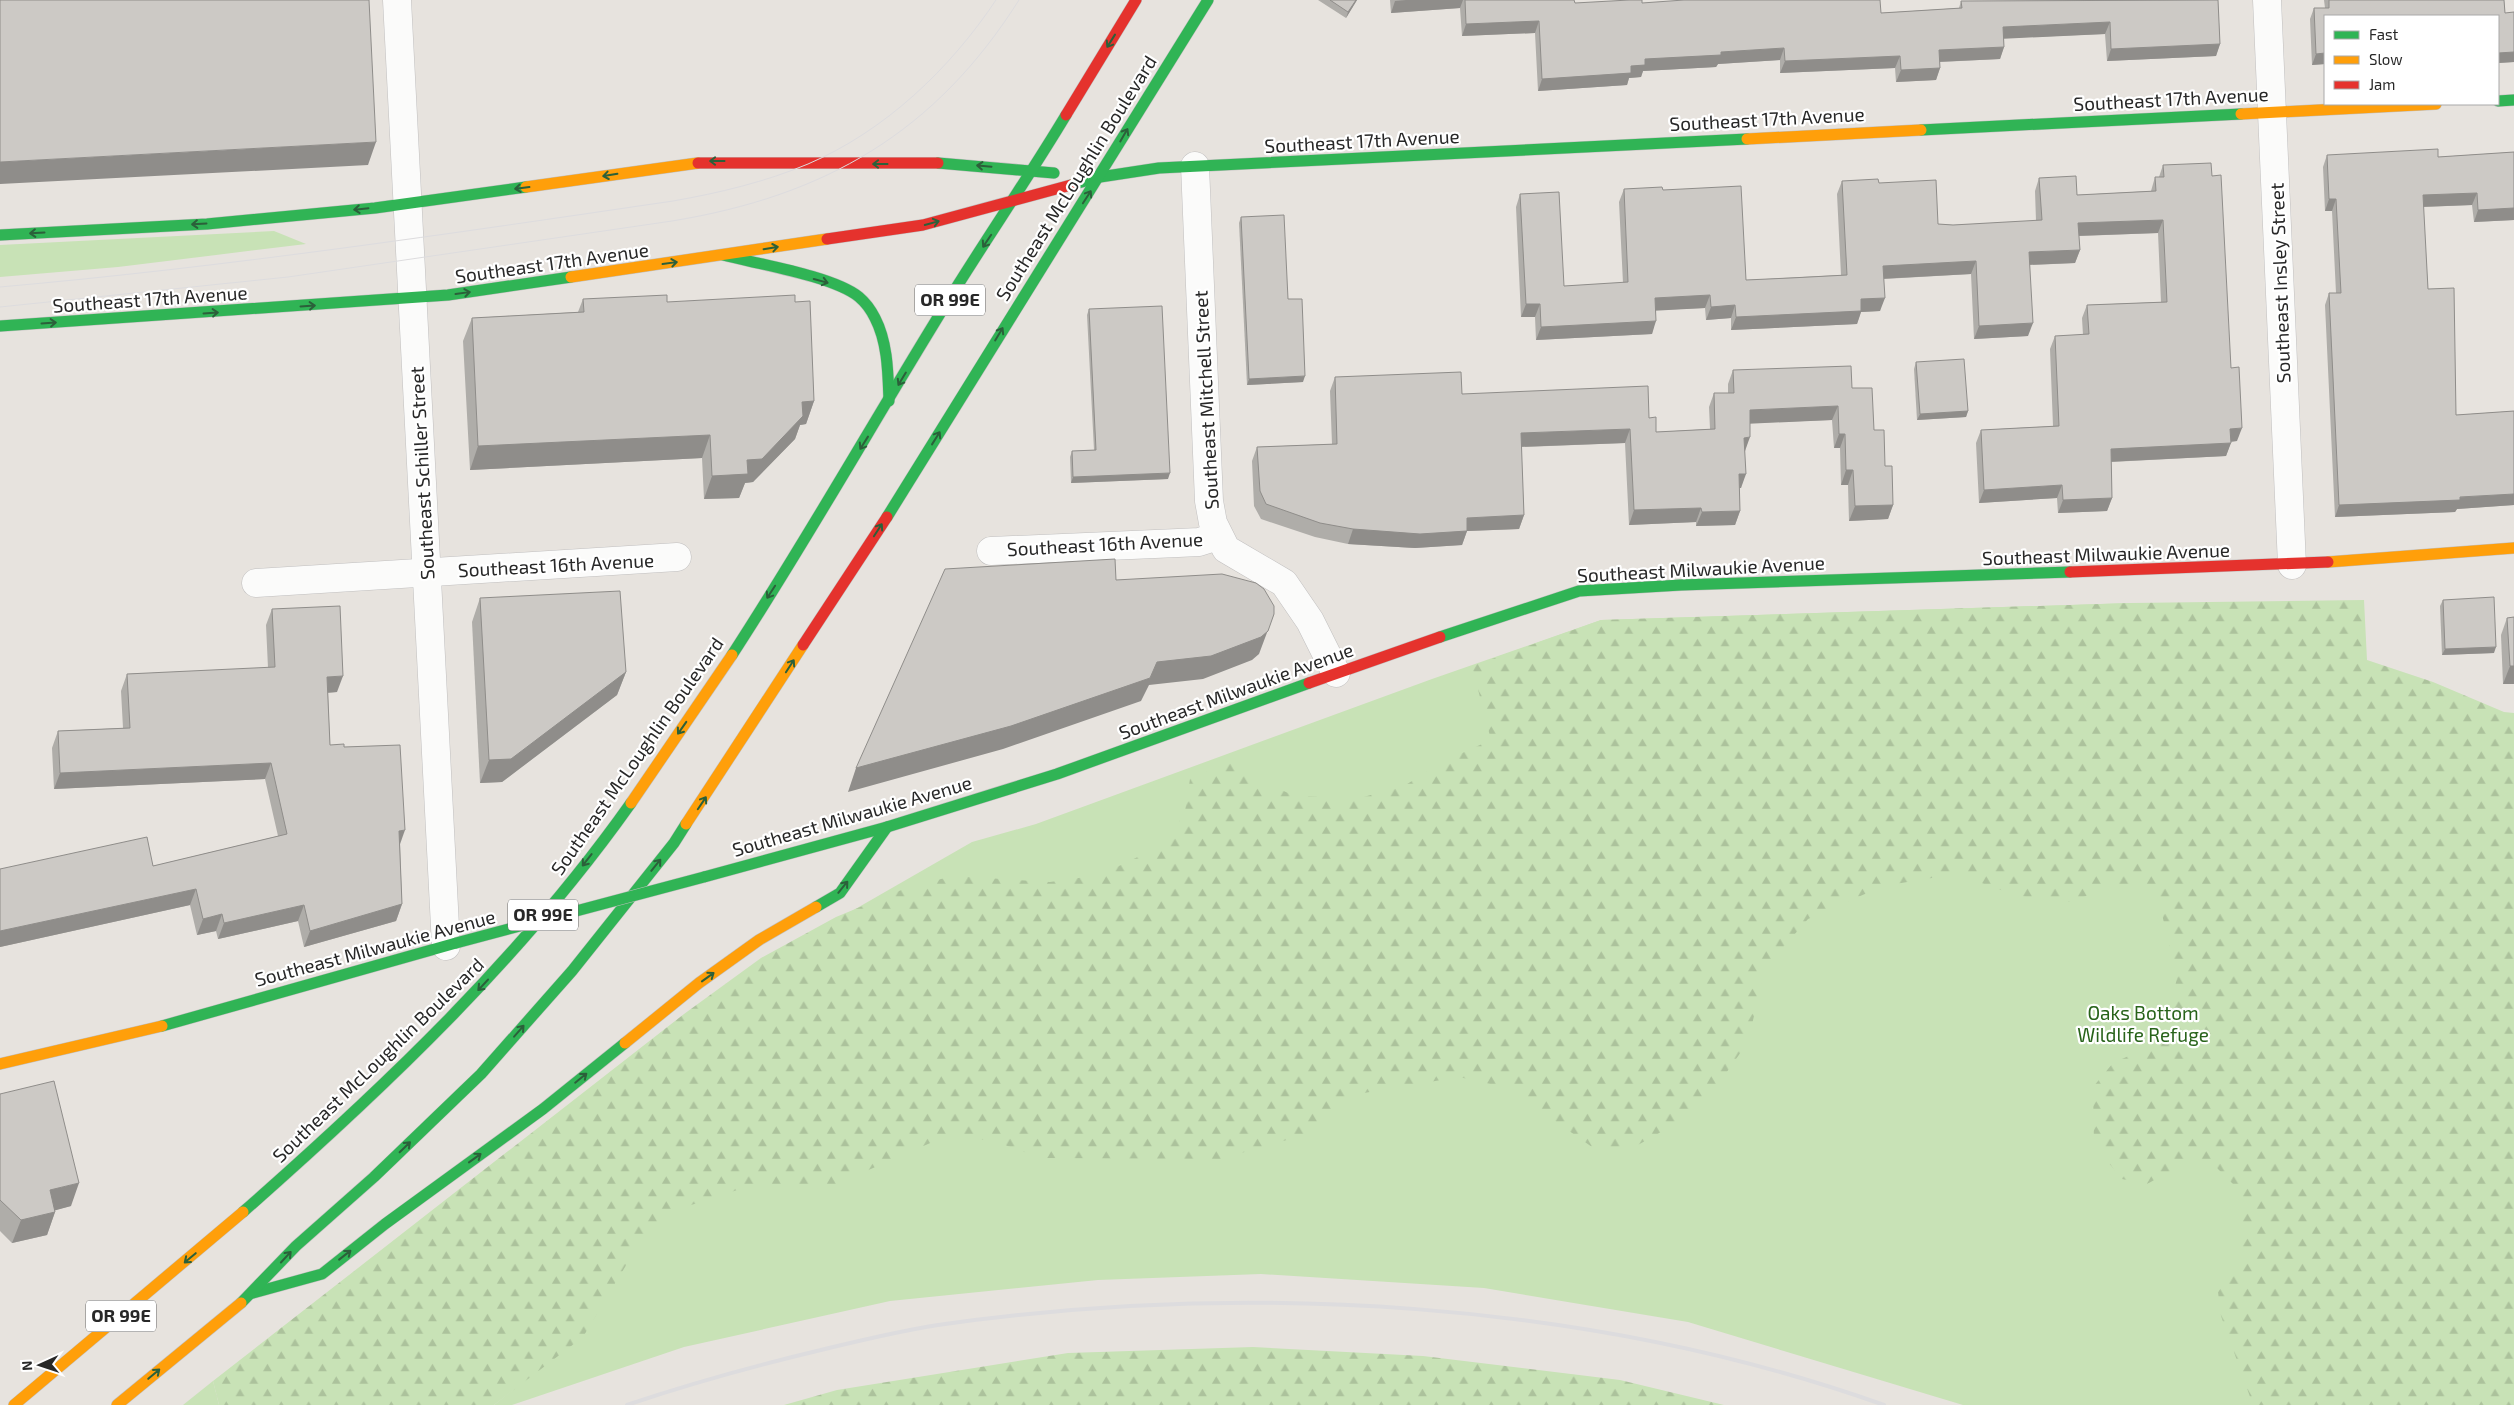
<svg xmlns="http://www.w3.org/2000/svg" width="2514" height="1405" font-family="'Exo 2',sans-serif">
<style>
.green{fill:#c8e2b6}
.forest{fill:url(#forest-firs)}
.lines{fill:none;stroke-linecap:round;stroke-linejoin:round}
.street-casing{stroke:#c0bfbf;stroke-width:29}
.fast-casing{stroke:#c0bfbf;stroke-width:12}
.slow-casing{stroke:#c0bfbf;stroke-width:12}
.jam-casing{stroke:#c0bfbf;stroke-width:12}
.street{stroke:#fbfbfa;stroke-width:28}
.fast{stroke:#30b455;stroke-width:11}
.slow{stroke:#ff9f0a;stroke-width:11}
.jam{stroke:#e5322d;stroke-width:11}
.tram{stroke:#dddcde;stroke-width:1}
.rail{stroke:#dddcde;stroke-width:4}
.fast-bridge-casing{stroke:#c0bfbf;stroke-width:12;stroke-linecap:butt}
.fast-bridge{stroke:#30b455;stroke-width:11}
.wall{fill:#afada9}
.shaded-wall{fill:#8f8d8a}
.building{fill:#ccc9c5;stroke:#8f8d8a}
.oneway{stroke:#2b603a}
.labels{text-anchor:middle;stroke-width:4.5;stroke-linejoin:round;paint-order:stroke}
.shield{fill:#fff;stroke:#686868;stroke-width:1}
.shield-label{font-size:18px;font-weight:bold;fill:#282828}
.street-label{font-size:19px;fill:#282828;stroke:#fff}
.park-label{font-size:19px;fill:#28631a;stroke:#fff}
</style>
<defs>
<pattern id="forest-firs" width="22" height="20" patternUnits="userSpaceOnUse" patternTransform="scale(1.25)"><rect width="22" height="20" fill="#c8e2b6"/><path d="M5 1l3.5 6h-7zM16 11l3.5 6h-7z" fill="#acc29c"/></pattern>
</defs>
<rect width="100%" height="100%" fill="#e7e3de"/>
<g class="green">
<polygon points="274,231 306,244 118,267 0,277 0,245"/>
<polygon points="2131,603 2514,1405 1963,1405 1688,1322 1484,1288 1261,1274 1098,1280 890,1301 684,1347 512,1405 494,1405 525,1380 295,1405 784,950 972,842 1036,824 1432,679 1601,620"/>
<polygon points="213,1381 219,1405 183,1405"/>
</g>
<g class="forest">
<polygon points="2364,600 2367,660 2433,682 2504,712 2514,713 2514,1405 2253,1405 2221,1316 2218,1292 2239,1261 2243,1194 2213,1164 2191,1160 2147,1184 2122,1179 2094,1145 2093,1087 2113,1063 2162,1041 2177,978 2161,910 2142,887 2110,887 2070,902 2018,896 1956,874 1883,886 1808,919 1765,968 1748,1042 1700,1110 1629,1150 1592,1147 1508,1088 1459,1077 1358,1094 1301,1136 1220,1159 1041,1158 991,1140 944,1137 825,1189 759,1183 685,1207 640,1242 583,1337 494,1405 219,1405 213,1381 684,1014 761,958 836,917 911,886 954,876 1050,882 1100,875 1167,843 1185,811 1190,779 1238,758 1262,782 1293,795 1356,799 1404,786 1442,762 1491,740 1472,666 1601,620 2131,603"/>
<polygon points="1253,1347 1423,1356 1620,1380 1724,1405 784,1405 837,1390 1068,1353"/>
</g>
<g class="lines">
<g class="street-casing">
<g id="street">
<polyline points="397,0 446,946"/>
<polyline points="2267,0 2292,565"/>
<polyline points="1195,166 1209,501 1213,523 1226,549 1284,583 1310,621 1336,673"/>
<polyline points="991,551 1178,543 1199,542 1218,536"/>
<polyline points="256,583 677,557"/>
</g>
</g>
<g class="fast-casing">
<g id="fast">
<polyline points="2498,101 2514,100"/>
<polyline points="1921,130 2241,114"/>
<polyline points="938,163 1054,173"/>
<polyline points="1071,185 1100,177 1159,168 1747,139"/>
<polyline points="0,235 207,224 375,208 526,187"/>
<path d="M723,255C757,264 833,276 859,297C865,302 871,310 875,318C888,343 888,374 889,401"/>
<polyline points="0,326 448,295 571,277"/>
<polyline points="887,517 1208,0"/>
<polyline points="1440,637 1579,591 1681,585 2070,572"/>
<path d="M732,655C803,546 867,433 935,322C977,252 1024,185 1066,115"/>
<polyline points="704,877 887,827 1057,774 1309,683"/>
<polyline points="816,907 840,893 887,827"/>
<polyline points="162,1026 456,943"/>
<path d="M243,1212C384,1088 522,957 631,803"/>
<polyline points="253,1293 322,1274 385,1224 543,1109 625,1043"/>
<polyline points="241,1303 296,1246 374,1177 481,1074 572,971 674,843 686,824"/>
</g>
</g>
<g class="slow-casing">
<g id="slow">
<polyline points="2241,114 2436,104"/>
<polyline points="1747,139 1921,130"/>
<polyline points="526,187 698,163"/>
<polyline points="571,277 827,239"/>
<polyline points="2328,562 2514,548"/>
<polyline points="631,803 732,655"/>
<polyline points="686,824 803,645"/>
<polyline points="625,1043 699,983 759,940 816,907"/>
<polyline points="0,1064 162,1026"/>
<polyline points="14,1405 243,1212"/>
<polyline points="117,1405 241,1303"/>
</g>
</g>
<g class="jam-casing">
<g id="jam">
<polyline points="1066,115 1136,0"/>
<polyline points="698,163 938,163"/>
<polyline points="827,239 923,225 1071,185"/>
<polyline points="2070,572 2328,562"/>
<polyline points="803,645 887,517"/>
<polyline points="1309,683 1440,637"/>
</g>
</g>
<use href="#street" class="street"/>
<use href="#fast" class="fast"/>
<use href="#slow" class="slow"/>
<use href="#jam" class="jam"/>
<g class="tram">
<path d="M0,287C226,267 448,234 673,201C719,193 765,182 808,164C885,131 950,69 996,0"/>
<path d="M0,307L288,277L672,221C825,196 935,133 1019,0"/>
</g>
<path class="rail" d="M627,1405C692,1383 758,1365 825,1349C862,1340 900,1331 938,1325C1247,1281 1589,1300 1884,1405"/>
<g class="fast-bridge-casing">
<polyline id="fast-bridge" points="456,943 704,877"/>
</g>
<use href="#fast-bridge" class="fast-bridge"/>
</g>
<g class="wall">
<polygon points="1318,0 1357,0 1346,18"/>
<polygon points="1390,0 1574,0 1575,3 1642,3 1881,13 1959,8 1961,1 2218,0 2220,44 2216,56 2107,61 2105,34 2004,38 2004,47 2000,59 1940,62 1940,68 1936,80 1896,82 1895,68 1780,73 1780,60 1718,64 1716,67 1643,71 1641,77 1629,78 1627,85 1538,91 1535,33 1462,36 1460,8 1391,13"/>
<polygon points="2324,0 2504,0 2505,13 2514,62 2498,63 2498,16 2325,16 2325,64 2312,65 2310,19 2314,8 2325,8"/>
<polygon points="2514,152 2514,220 2474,222 2472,205 2423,207 2428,289 2456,415 2514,411 2514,505 2457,509 2455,512 2335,517 2325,305 2329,293 2336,293 2332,211 2325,211 2323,167 2327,155 2438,157"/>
<polygon points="2163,165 2212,176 2237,441 2231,442 2226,456 2111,462 2112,498 2107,511 2058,513 2057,498 1979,503 1976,443 1981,430 2053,426 2050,349 2055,336 2083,335 2082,318 2087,305 2161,302 2158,233 2079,236 2080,250 2075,263 2030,265 2028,336 1974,339 1971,274 1884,279 1880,311 1861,312 1857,324 1731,330 1731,318 1706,320 1705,308 1656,310 1652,334 1536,340 1535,317 1521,317 1516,207 1520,194 1564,286 1623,283 1619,202 1624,189 1663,190 1746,280 1841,275 1837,194 1842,181 1879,183 1938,224 1953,225 2036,221 2035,191 2039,178 2077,195 2151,191 2155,177 2159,177"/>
<polygon points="1241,217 1303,382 1247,385 1239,223"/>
<polygon points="583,299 667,302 795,302 814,401 806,424 800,425 795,439 753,482 745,483 739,498 704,499 702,458 470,470 463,341 472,318 578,312"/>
<polygon points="1089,309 1168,479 1071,483 1070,457 1072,451 1094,450 1087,315"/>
<polygon points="1916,362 1968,411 1966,417 1917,420 1914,369"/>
<polygon points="1733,370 1852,388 1874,430 1885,466 1893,505 1888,519 1849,521 1848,485 1841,485 1840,448 1834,448 1832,420 1750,423 1745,451 1741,488 1739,488 1740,511 1735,525 1696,526 1696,522 1629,525 1625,443 1521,447 1524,515 1519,529 1467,531 1462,545 1415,548 1348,544 1315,537 1261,519 1254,506 1252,461 1257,447 1332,444 1330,391 1335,377 1462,394 1649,418 1656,432 1710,429 1709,407 1714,393 1728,393 1728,384"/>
<polygon points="480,598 626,672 617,695 502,782 480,783 472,622"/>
<polygon points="2443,600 2494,653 2442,655 2440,606"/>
<polygon points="272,609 337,692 328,693 330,745 344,747 400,844 402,904 396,921 304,947 298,921 218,939 216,931 197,935 190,905 0,947 0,869 153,866 278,836 265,779 54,789 52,748 58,731 123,728 121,691 127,674 268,668 266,625"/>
<polygon points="2514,617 2514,684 2503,684 2501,635 2507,618"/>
<polygon points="0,1094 71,1206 55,1210 55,1212 47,1235 12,1243 0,1231"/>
</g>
<g class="shaded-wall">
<polygon points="1356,0 1357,0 1346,18 1348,12"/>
<polygon points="1406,0 1463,0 1460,8 1391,13 1395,1"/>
<polygon points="1539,21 1535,33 1462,36 1466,24"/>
<polygon points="2110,22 2105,34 1999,39 2003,27"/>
<polygon points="2220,44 2216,56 2107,61 2111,49"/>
<polygon points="2004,47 2000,59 1935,62 1939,50"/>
<polygon points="1784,48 1780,60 1718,64 1716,67 1643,71 1641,77 1629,78 1627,85 1538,91 1542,79 1631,66 1645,59 1721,52"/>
<polygon points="2514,52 2514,62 2498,63 2498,53"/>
<polygon points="2325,53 2325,64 2312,65 2316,54"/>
<polygon points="1900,56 1895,68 1780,73 1785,61"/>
<polygon points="1940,68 1936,80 1896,82 1901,70"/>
<polygon points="376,142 368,165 0,184 0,162"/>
<polygon points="2477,193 2472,205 2418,207 2423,195"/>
<polygon points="2329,199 2336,199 2332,211 2325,211"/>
<polygon points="2514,208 2514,220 2474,222 2478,210"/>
<polygon points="2163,220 2158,233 2074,236 2078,223"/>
<polygon points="2080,250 2075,263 2024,265 2029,252"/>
<polygon points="1976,261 1971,274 1878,279 1883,266"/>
<polygon points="1710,295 1705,308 1650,311 1655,298"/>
<polygon points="1885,298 1880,311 1861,312 1857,324 1731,330 1736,317 1861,299"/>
<polygon points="1526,304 1540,304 1535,317 1521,317"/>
<polygon points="1735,305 1731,318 1706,320 1711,307"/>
<polygon points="1656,321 1652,334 1536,340 1541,327"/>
<polygon points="2033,323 2028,336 1974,339 1979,326"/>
<polygon points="1305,376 1303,382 1247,385 1249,379"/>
<polygon points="814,401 806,424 800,425 795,439 753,482 745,483 739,498 704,499 712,476 747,460 802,402"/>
<polygon points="1838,406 1832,420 1744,424 1750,410"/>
<polygon points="1968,411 1966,417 1917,420 1920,414"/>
<polygon points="2242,428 2237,441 2225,442 2230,429"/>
<polygon points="1630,429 1625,443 1515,447 1521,433"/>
<polygon points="1839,434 1845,434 1840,448 1834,448"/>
<polygon points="710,435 702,458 470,470 478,446"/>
<polygon points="1750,437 1745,451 1739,452 1744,438"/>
<polygon points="2231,443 2226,456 2106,462 2111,449"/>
<polygon points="1846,470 1853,470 1848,485 1841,485"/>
<polygon points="1170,473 1168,479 1071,483 1073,477"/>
<polygon points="1739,474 1746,474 1741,488 1733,488"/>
<polygon points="2062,485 2057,498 1979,503 1984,490"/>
<polygon points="2514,494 2514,505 2457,509 2455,512 2335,517 2339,505"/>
<polygon points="2112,498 2107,511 2058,513 2063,500"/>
<polygon points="1893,505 1888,519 1849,521 1855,506"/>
<polygon points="1701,508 1696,522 1629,525 1634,510"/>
<polygon points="1740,511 1735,525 1696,526 1702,512"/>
<polygon points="1524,515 1519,529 1467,531 1462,545 1415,548 1348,544 1353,529 1467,518"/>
<polygon points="1274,614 1259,654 1252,660 1203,679 1149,685 1141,701 1003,749 848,792 856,768 1157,662"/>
<polygon points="2496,647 2494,653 2442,655 2445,649"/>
<polygon points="2510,666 2514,666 2514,684 2503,684"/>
<polygon points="626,672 617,695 502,782 480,783 489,760"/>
<polygon points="343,676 337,692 321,693 327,677"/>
<polygon points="271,763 265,779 54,789 60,773"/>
<polygon points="405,830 399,847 399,831"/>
<polygon points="196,889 190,905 0,947 0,931"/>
<polygon points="402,904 396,921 304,947 310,931"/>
<polygon points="304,905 298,921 218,939 224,923"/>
<polygon points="222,914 216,931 197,935 203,919"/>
<polygon points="79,1183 71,1206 42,1214 50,1190"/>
<polygon points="55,1212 47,1235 12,1243 21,1220"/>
</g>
<g class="building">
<polygon points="0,0 369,0 376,142 0,162"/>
<polygon points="1330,0 1356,0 1348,12"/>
<polygon points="1465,0 1574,0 1575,3 1629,0 1642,0 1642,3 1684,0 1880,0 1881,13 1962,8 1961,1 2218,0 2220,44 2111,49 2110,22 2003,27 2004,47 1939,50 1940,68 1901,70 1900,56 1785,61 1784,48 1721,52 1721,55 1645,59 1645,65 1631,66 1631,73 1542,79 1539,21 1466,24"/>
<polygon points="2329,0 2504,0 2505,13 2514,12 2514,52 2498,53 2498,16 2325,16 2325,53 2316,54 2314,8 2329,8"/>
<polygon points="2438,149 2438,157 2514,152 2514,208 2478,210 2477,193 2423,195 2428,289 2454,288 2456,415 2514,411 2514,494 2460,497 2460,500 2339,505 2329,293 2341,293 2336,199 2329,199 2327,155"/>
<polygon points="2211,163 2212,176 2221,175 2231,368 2239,367 2242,428 2230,429 2231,443 2111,449 2112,498 2063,500 2062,485 1984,490 1981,430 2059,426 2055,336 2089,334 2087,305 2167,302 2163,220 2078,223 2080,250 2029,252 2033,323 1979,326 1976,261 1883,266 1885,298 1861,299 1861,311 1736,317 1735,305 1711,307 1710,295 1655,298 1656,321 1541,327 1540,304 1526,304 1520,194 1559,192 1564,286 1628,282 1624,189 1662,187 1663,190 1741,186 1746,280 1790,278 1847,275 1842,181 1878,179 1879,183 1936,180 1938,224 1953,225 2042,220 2039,178 2076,176 2077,195 2156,191 2155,177 2164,177 2163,165"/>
<polygon points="1284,215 1288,299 1302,299 1305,376 1249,379 1241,217"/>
<polygon points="667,295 667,302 795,295 795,302 810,301 814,401 802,402 803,416 762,459 747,460 748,474 712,476 710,435 478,446 472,318 584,312 583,299"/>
<polygon points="1162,306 1170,473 1073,477 1072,451 1096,450 1089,309"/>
<polygon points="1964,359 1968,411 1920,414 1916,362"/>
<polygon points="1851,366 1852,388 1872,388 1874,430 1884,430 1885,466 1892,466 1893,505 1855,506 1853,470 1846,470 1845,434 1839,434 1838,406 1750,410 1750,437 1744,438 1746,474 1739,474 1740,511 1702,512 1701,508 1634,510 1630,429 1521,433 1524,515 1467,518 1467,531 1420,534 1353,529 1320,523 1266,504 1260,491 1257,447 1337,444 1335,377 1461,372 1462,394 1648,386 1649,418 1656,417 1656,432 1715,429 1714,393 1734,393 1733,370"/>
<polygon points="1115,559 1116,580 1222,574 1256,583 1264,589 1274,606 1274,614 1268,631 1261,637 1211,656 1157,662 1150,678 1011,726 856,768 945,569"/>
<polygon points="620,591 626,672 511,759 489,760 480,598"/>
<polygon points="2494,597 2496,647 2445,649 2443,600"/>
<polygon points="340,606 343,676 327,677 330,745 344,744 344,747 400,745 405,830 399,831 402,904 310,931 304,905 224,923 222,914 203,919 196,889 0,931 0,869 147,837 153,866 287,834 271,763 60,773 58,731 130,728 127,674 275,667 272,609"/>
<polygon points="2514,617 2514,666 2510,666 2507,618"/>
<polygon points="54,1081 79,1183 50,1190 55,1212 21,1220 0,1200 0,1094"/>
</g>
<defs><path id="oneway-shaft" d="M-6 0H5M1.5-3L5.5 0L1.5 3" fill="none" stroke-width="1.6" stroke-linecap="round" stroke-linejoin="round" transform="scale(1.25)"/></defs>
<g class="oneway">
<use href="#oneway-shaft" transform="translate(1111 41) rotate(122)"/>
<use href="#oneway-shaft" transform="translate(1124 135) rotate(-60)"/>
<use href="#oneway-shaft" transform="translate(717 161) rotate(-180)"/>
<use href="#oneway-shaft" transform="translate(880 164) rotate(180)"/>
<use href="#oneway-shaft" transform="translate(984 166) rotate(-175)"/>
<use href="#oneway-shaft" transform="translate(610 175) rotate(171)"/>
<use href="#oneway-shaft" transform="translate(522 188) rotate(173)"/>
<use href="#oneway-shaft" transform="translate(1087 197) rotate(-57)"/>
<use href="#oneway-shaft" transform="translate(361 209) rotate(174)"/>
<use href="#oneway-shaft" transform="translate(932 223) rotate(-15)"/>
<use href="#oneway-shaft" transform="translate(199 224) rotate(177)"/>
<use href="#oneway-shaft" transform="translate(37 233) rotate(177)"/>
<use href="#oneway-shaft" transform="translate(987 241) rotate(124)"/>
<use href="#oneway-shaft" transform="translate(771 248) rotate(-9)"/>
<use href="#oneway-shaft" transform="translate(670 263) rotate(-8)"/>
<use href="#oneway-shaft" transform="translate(821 281) rotate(15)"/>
<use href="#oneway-shaft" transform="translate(463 293) rotate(-8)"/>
<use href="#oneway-shaft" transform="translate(308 306) rotate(-4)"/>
<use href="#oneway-shaft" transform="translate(211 313) rotate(-4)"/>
<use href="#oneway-shaft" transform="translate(49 323) rotate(-4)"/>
<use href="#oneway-shaft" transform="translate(999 334) rotate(-59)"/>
<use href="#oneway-shaft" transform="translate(902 379) rotate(121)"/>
<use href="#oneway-shaft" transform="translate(936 438) rotate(-58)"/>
<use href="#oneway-shaft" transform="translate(864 443) rotate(122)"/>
<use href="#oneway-shaft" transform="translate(878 530) rotate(-57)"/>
<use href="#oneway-shaft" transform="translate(771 592) rotate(123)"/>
<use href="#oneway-shaft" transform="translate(790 666) rotate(-57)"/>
<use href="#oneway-shaft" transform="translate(682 728) rotate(125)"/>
<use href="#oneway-shaft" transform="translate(702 803) rotate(-56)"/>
<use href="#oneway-shaft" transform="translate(587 860) rotate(128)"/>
<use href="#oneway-shaft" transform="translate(656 865) rotate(-51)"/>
<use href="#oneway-shaft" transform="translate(843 887) rotate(-51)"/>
<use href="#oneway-shaft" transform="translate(708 977) rotate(-36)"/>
<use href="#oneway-shaft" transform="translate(483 985) rotate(133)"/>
<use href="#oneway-shaft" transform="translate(519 1031) rotate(-49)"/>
<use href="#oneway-shaft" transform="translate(581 1078) rotate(-39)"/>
<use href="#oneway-shaft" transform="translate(405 1147) rotate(-44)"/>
<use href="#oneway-shaft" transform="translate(475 1158) rotate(-36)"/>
<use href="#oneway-shaft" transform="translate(345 1255) rotate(-38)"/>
<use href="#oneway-shaft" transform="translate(286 1257) rotate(-47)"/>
<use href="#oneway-shaft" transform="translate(190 1258) rotate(140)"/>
<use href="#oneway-shaft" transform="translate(154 1374) rotate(-40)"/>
</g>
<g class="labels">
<g class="shield">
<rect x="915" y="284.5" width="70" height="31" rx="4"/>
<rect x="508" y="899.5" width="70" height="31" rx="4"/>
<rect x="86" y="1300.5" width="70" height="31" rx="4"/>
</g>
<g class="shield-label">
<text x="950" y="306">OR 99E</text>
<text x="543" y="921">OR 99E</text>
<text x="121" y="1322">OR 99E</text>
</g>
<g class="street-label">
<text transform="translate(2171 99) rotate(-3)" y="7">Southeast 17th Avenue</text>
<text transform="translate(1767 119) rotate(-3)" y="7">Southeast 17th Avenue</text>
<text transform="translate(1362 141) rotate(-3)" y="7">Southeast 17th Avenue</text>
<text transform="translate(1076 178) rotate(-58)" y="7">Southeast McLoughlin Boulevard</text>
<text transform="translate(552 263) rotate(-8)" y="7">Southeast 17th Avenue</text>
<text transform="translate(2280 283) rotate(-92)" y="7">Southeast Insley Street</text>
<text transform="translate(150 299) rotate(-4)" y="7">Southeast 17th Avenue</text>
<text transform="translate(1206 400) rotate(-93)" y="7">Southeast Mitchell Street</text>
<text transform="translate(422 473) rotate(-93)" y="7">Southeast Schiller Street</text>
<text transform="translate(1105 544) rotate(-3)" y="7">Southeast 16th Avenue</text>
<text transform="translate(2106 554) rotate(-2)" y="7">Southeast Milwaukie Avenue</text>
<text transform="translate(556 565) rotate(-3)" y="7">Southeast 16th Avenue</text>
<text transform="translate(1701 569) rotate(-3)" y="7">Southeast Milwaukie Avenue</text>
<text transform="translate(1236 691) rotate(-20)" y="7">Southeast Milwaukie Avenue</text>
<text transform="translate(637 756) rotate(-55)" y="7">Southeast McLoughlin Boulevard</text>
<text transform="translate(852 816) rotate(-16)" y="7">Southeast Milwaukie Avenue</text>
<text transform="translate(375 948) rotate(-15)" y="7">Southeast Milwaukie Avenue</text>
<text transform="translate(378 1060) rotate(-44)" y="7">Southeast McLoughlin Boulevard</text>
</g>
<g class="park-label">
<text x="2143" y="1020">Oaks Bottom<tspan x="2143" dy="22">Wildlife Refuge</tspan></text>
</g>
</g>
<rect x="2324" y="15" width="175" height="90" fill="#ffffff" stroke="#a9a9a9"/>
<rect x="2334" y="31" width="25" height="8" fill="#30b455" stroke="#a9a9a9"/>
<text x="2369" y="40" font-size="15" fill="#282828">Fast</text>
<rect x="2334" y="56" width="25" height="8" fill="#ff9f0a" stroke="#a9a9a9"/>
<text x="2369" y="65" font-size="15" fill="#282828">Slow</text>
<rect x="2334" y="81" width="25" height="8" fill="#e5322d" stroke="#a9a9a9"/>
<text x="2369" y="90" font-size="15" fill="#282828">Jam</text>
<g transform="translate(40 1365) rotate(267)" stroke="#ffffff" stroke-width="4" paint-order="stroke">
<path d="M0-4L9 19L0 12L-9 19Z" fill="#282828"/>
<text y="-8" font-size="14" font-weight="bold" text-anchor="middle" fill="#282828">N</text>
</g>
</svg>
